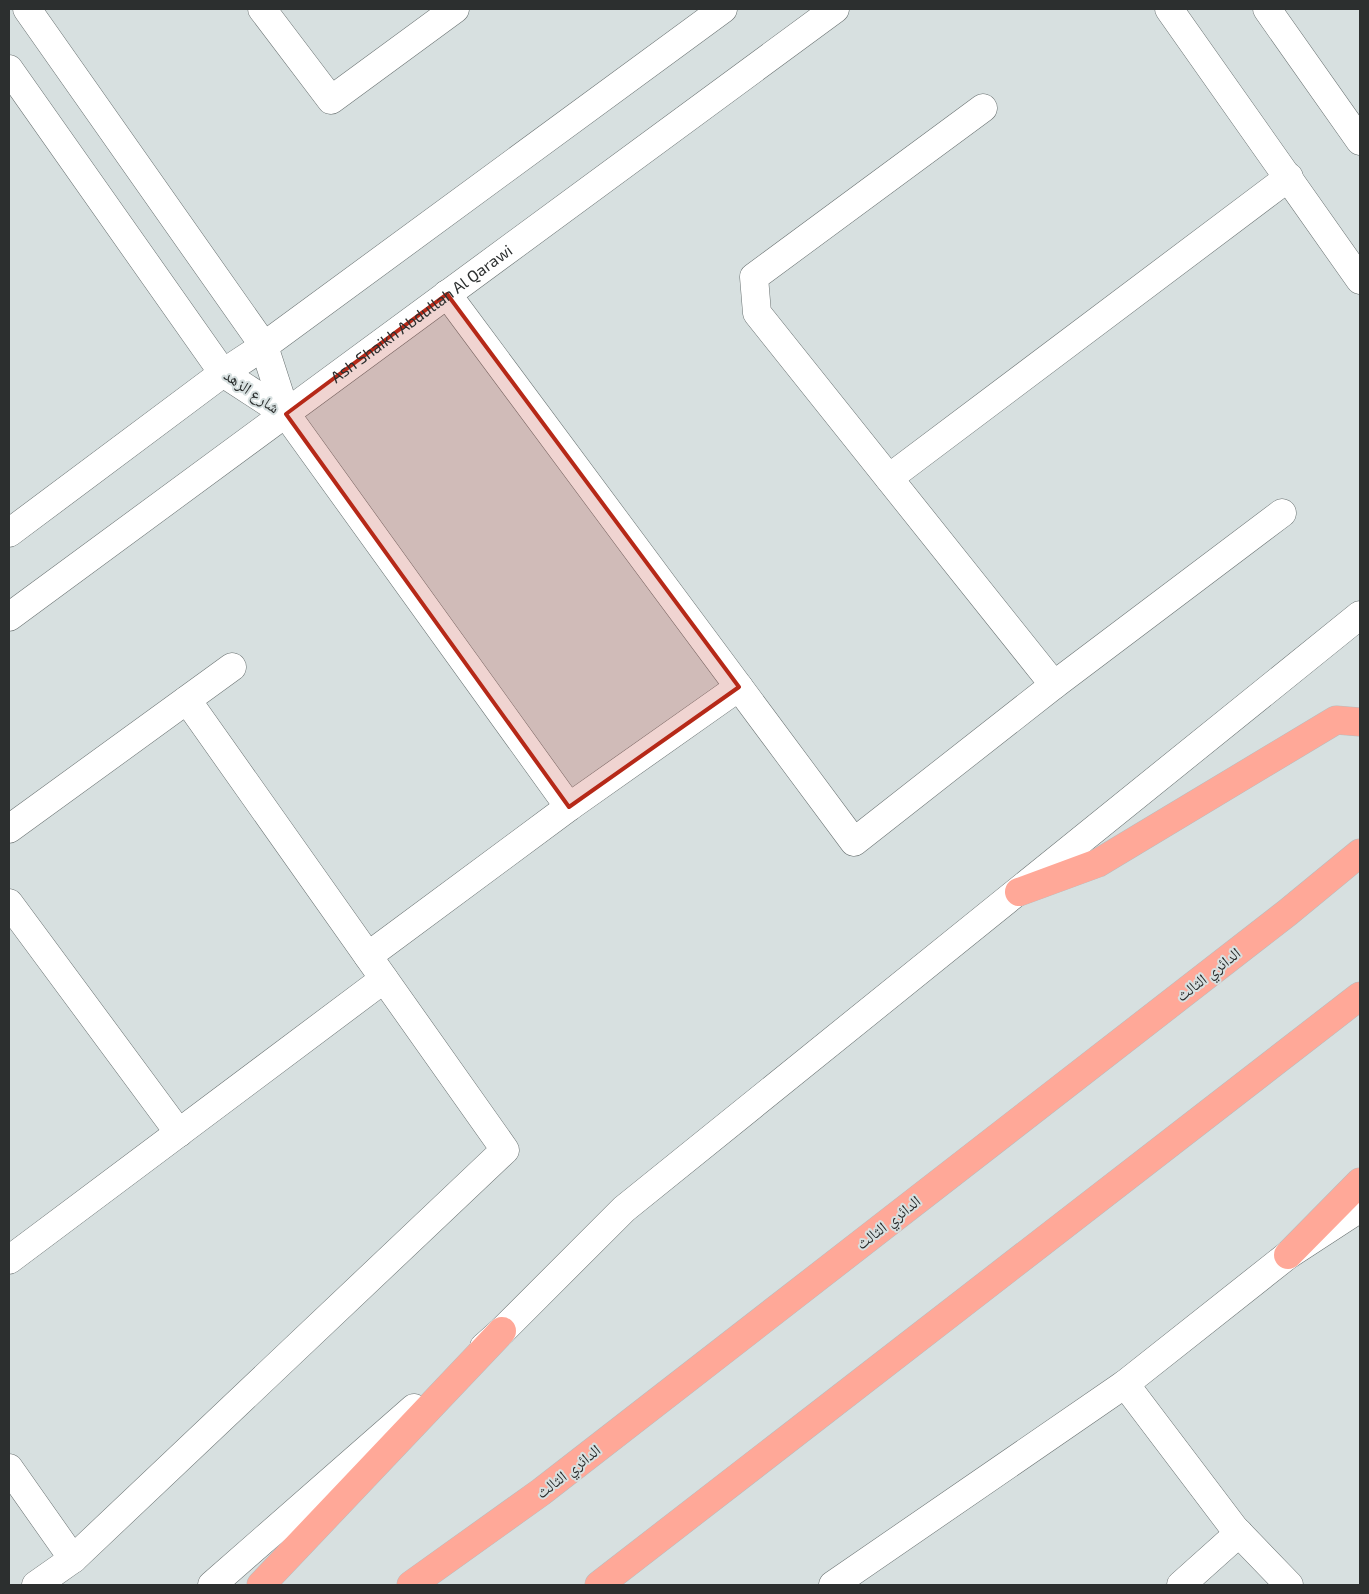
<svg xmlns="http://www.w3.org/2000/svg" width="1369" height="1594" font-family="'Exo 2','Noto Naskh Arabic',sans-serif">
<style>
.lines{fill:none;stroke-linecap:round;stroke-linejoin:round}
.minor-casing{stroke:#6a7272;stroke-width:29}
.highway-casing{stroke:#bbbcbc;stroke-width:29}
.minor{stroke:#fff;stroke-width:28}
.highway{stroke:#ffa898;stroke-width:28}
.marked{fill:#b62918;fill-opacity:0.2;stroke:#b62918;stroke-width:4;stroke-linejoin:round}
.labels{text-anchor:middle;stroke-width:4;stroke-linejoin:round;paint-order:stroke}
.street-label{font-size:16px;fill:#2c2f2f;stroke:#d7e0e0}
</style>
<rect width="100%" height="100%" fill="#d7e0e0"/>
<g class="lines">
<g class="minor-casing">
<g id="minor">
<polyline points="27,9 264,346 286,414 569,807"/>
<polyline points="262,9 331,100 455,9"/>
<polyline points="1169,9 1360,280"/>
<polyline points="1267,9 1360,141"/>
<polyline points="9,69 223,373 286,414"/>
<polyline points="983,108 754,277 757,313 1054,685"/>
<polyline points="447,294 854,842 1054,685 1282,513"/>
<polyline points="889,478 1289,177"/>
<polyline points="9,533 223,373 264,346 723,9"/>
<path id="s1" d="M9,617L835,9"/>
<polyline points="9,829 232,667"/>
<polyline points="9,903 179,1133"/>
<polyline points="368,956 569,807 739,687"/>
<polyline points="9,1260 384,979"/>
<polyline points="484,1347 502,1331 624,1209 1360,615"/>
<polyline points="1125,1384 1234,1528 1289,1585"/>
<polyline points="9,1468 73,1559 505,1150 187,700"/>
<polyline points="36,1585 73,1559"/>
<polyline points="212,1585 414,1408"/>
<polyline points="833,1585 1125,1384 1288,1255 1360,1208"/>
<polyline points="1181,1585 1239,1533"/>
</g>
</g>
<g class="highway-casing">
<g id="highway">
<polyline points="1019,892 1098,863 1336,720 1360,722"/>
<polyline points="1288,1255 1360,1182"/>
<polyline points="261,1585 502,1331"/>
<polyline points="411,1585 541,1492 1287,913 1360,853"/>
<polyline points="599,1585 1360,996"/>
</g>
</g>
<use href="#minor" class="minor"/>
<use href="#highway" class="highway"/>
</g>
<path class="marked" d="M447,294L739,687L569,807L286,414Z"/>
<g class="labels">
<g class="street-label">
<text dy="6" stroke="none"><textPath href="#s1" startOffset="512">Ash Shaikh Abdullah Al Qarawi</textPath></text>
<text transform="translate(252 391) rotate(35)" y="6">شارع الزهد</text>
<text transform="translate(1208 974) rotate(-38)" y="6">الدائري الثالث</text>
<text transform="translate(888 1222) rotate(-38)" y="6">الدائري الثالث</text>
<text transform="translate(568 1471) rotate(-38)" y="6">الدائري الثالث</text>
</g>
</g>
<rect width="1369" height="1594" fill="none" stroke="#2c2f2f" stroke-width="20"/>
</svg>
